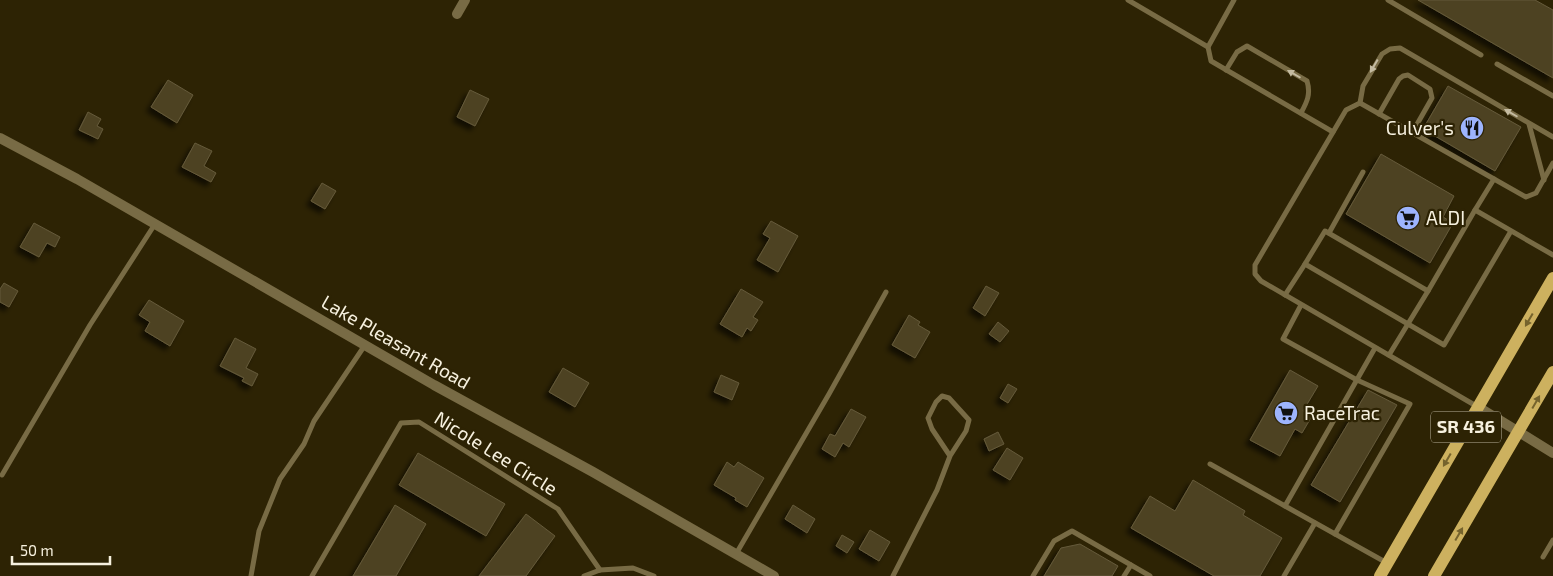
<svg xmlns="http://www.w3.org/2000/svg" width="1553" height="576" font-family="'Exo 2',sans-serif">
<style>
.building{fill:#4e4324;stroke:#655a3a;filter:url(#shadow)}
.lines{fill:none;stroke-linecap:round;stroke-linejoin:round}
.lane{stroke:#786b45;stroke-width:5}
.street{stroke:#786b45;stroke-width:10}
.primary{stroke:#cdb15f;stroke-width:12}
.oneway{fill:#c4bba1}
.oneway2{fill:#75632d}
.labels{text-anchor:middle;stroke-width:4.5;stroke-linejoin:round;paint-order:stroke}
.shield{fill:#2d2304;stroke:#bab39d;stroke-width:1}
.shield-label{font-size:18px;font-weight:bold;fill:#f7f1df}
.poi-label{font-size:19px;fill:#f7f1df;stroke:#2d2304;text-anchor:start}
.street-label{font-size:19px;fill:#f7f1df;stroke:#2d2304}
</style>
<defs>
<filter id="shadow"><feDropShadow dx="-4.5" dy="4.5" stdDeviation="2.5" flood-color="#0009"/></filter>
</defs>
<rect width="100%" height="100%" fill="#2d2304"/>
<g class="building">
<polygon points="1418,0 1535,0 1553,10 1553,78"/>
<polygon points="168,80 193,95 177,123 151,107"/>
<polygon points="1448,86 1521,127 1495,171 1423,129"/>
<polygon points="470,90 489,99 475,126 457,117"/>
<polygon points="88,112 101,119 97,126 103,129 98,139 79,130"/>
<polygon points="195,143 212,151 204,166 216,173 211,182 182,167"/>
<polygon points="1381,154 1454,196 1443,217 1453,223 1430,263 1346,214"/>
<polygon points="322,183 336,191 325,209 311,201"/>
<polygon points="771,221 798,236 778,272 757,260 770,238 763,234"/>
<polygon points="34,223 60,237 55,247 47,243 39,257 20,247"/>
<polygon points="4,283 18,291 9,307 0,302 0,289"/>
<polygon points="986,286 999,293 985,316 973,308"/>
<polygon points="741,289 763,302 753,317 758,320 751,331 747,328 742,337 720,324"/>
<polygon points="149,300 184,321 170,346 145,331 150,322 139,315"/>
<polygon points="909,315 920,322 918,325 930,332 915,358 892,345"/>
<polygon points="998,322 1009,331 1000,342 989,334"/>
<polygon points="235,338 256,349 246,368 258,374 252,386 242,381 244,378 220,366"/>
<polygon points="563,368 589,383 575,407 549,392"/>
<polygon points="1290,370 1318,386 1303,411 1312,416 1302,433 1295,429 1280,456 1250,440"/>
<polygon points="721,375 739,383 732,400 714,392"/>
<polygon points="1008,384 1017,389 1008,403 1000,398"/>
<polygon points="1368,390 1397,405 1340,502 1311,485"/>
<polygon points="851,409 866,417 849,447 843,443 835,457 822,449 830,434 835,436"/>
<polygon points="998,432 1004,444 989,451 984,439"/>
<polygon points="1007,448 1023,458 1010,480 993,470"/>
<polygon points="418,453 505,504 486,536 399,485"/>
<polygon points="727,462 734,467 738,462 764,478 747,507 735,500 736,498 714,485"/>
<polygon points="1193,480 1245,511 1243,515 1282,538 1260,576 1214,576 1131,528 1150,496 1175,511"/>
<polygon points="395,505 426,524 396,576 353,576"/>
<polygon points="793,505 815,519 807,533 785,519"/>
<polygon points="526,514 555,536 526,576 479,576"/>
<polygon points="870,530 890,542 879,561 859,549"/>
<polygon points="842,535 854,542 847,553 836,546"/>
<polygon points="1080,544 1118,566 1112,576 1044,576 1061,548"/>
</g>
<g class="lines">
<g class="lane">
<polyline points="1128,0 1208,47"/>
<polyline points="1234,0 1208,47 1211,61 1333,132"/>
<polyline points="1388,0 1481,55"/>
<polyline points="1497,64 1553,96"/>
<path d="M1226,70L1237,52L1247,46L1307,81C1311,94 1307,102 1301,113"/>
<polyline points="1360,103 1346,110 1255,265 1255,274 1261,281 1478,407"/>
<polyline points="1360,103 1363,86 1382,54 1390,49 1400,48 1553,137"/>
<polyline points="1360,103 1494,179"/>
<polyline points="1379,114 1399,79 1403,76 1408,75 1430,89 1432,98 1412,133"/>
<polyline points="1529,124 1544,180"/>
<polyline points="1475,210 1494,179 1526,197 1536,193 1553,163"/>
<path d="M1511,231L1444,345L1305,264L1325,231L1428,291L1475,210C1501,225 1527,240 1553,255"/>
<polyline points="1329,233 1363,172"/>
<polyline points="1285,295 1305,264"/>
<polyline points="1301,305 1283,339 1357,380 1410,404 1335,534"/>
<polyline points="1375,348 1285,506 1387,563"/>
<polyline points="1389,355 1428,291"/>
<polyline points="1210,464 1285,506"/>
<polyline points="2,475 90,325 155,224"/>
<polyline points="736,554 829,394 886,292"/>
<polyline points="1543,557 1553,540"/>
<polyline points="251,576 259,531 280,479 304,444 314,421 365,345"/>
<polyline points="312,576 401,423 419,422 558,509 600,570"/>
<polyline points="584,576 600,570 633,568 654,576"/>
<polyline points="893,576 937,490 950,456 966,431 969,420 949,398 942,396 936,402 928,418 932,429 950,456"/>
<polyline points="1033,576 1054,541 1072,531 1150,576"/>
<polyline points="1124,576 1131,565"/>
<polyline points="1284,576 1315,523"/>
</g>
<g class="street">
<polyline points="457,14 465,0"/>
<polyline points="0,138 77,179 434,385 593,472 774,576"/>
<polyline points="1478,407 1553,453"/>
</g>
<g class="primary">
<polyline points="1380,576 1553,278"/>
<polyline points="1434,576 1553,372"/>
</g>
</g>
<defs><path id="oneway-solid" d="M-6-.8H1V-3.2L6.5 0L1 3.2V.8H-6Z" transform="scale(1.25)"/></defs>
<g class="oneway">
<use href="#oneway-solid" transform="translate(1374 66) rotate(120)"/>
<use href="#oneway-solid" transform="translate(1294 74) rotate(-150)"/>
<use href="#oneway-solid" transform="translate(1511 113) rotate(-150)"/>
</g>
<g class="oneway2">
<use href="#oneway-solid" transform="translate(1529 320) rotate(120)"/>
<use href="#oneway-solid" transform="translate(1536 402) rotate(-60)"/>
<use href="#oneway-solid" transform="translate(1447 460) rotate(120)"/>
<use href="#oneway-solid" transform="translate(1459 534) rotate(-60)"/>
</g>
<defs>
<g id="restaurant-disc" transform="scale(1.25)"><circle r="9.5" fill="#9db4fd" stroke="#2d2304"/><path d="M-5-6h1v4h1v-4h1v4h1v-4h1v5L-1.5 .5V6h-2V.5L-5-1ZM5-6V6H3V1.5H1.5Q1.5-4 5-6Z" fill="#111"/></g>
<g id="supermarket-disc" transform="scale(1.25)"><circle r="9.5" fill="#9db4fd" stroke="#2d2304"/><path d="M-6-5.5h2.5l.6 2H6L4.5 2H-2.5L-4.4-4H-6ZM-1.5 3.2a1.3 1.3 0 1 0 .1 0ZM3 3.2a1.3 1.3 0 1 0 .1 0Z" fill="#111"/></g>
</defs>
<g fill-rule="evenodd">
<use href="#restaurant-disc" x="1472" y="128"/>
<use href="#supermarket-disc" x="1408" y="218"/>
<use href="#supermarket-disc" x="1286" y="413"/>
</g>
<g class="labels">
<rect class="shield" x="1431" y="411.5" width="70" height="31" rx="4"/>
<g class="shield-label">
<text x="1466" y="433">SR 436</text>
</g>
<g class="poi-label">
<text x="1454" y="135" text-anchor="end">Culver's</text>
<text x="1426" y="225">ALDI</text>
<text x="1304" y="420">RaceTrac</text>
</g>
<g class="street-label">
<text transform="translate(396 342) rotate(30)" y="7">Lake Pleasant Road</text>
<text transform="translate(496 453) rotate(32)" y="7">Nicole Lee Circle</text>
</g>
</g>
<path d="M12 556v8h98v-8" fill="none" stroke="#f7f1df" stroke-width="2.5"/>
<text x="20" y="556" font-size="15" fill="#f7f1df" stroke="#2d2304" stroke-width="4" paint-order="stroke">50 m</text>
</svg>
